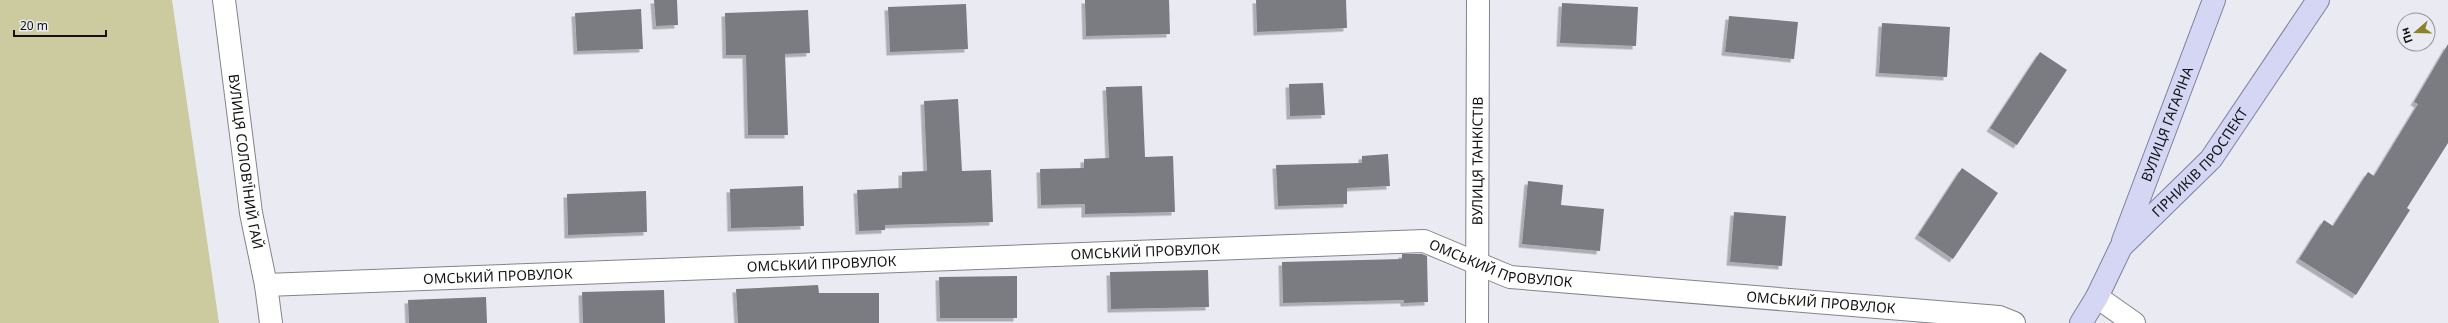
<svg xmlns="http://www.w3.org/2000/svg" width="2448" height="323" font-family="'Noto Sans',sans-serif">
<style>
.green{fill:#ccca9f}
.building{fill:#7a7b81;filter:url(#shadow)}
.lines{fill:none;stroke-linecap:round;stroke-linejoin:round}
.minor-casing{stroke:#83848a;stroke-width:24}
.major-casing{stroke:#7e80a0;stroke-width:24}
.minor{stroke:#fff;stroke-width:22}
.major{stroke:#d4d6f3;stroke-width:22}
.labels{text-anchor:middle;stroke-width:3.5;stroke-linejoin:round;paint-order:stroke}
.street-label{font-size:14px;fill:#121214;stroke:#eaebf2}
</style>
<defs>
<filter id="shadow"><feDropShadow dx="-3.5" dy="3.5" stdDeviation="0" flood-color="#0004"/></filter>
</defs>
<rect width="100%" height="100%" fill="#eaebf2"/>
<polygon class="green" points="0,0 172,0 219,323 0,323"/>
<g class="building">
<polygon points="654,0 677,0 678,25 656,26"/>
<polygon points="1085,0 1169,0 1170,34 1086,36"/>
<polygon points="1256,0 1346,0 1347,28 1257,32"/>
<polygon points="1562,3 1638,7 1636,46 1560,43"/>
<polygon points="966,4 968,49 890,52 888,7"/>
<polygon points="641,9 643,49 577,51 575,13"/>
<polygon points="808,10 810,53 785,54 788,135 748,135 746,55 726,55 725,13"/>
<polygon points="1729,16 1798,22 1794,59 1725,52"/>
<polygon points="1882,23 1950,27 1947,77 1879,73"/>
<polygon points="2448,44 2448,143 2407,208 2410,210 2356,295 2299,259 2324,220 2333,226 2368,172 2374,176 2418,104 2414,102"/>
<polygon points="2040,52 2067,70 2017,145 1990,128"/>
<polygon points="1323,83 1325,115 1290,116 1289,84"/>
<polygon points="1142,86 1145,157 1173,156 1175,212 1085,214 1085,204 1041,205 1040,169 1084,168 1084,159 1109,158 1106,87"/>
<polygon points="958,99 962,171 991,170 993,222 885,225 885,230 859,231 857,190 902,188 902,172 927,171 924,101"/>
<polygon points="1388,154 1390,186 1347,188 1347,204 1278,206 1276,165 1362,163 1362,156"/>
<polygon points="1962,168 1998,193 1953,259 1918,235"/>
<polygon points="1528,181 1563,185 1561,205 1604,209 1600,251 1522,244"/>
<polygon points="803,186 804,226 731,228 730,189"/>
<polygon points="646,191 647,232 568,235 567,194"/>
<polygon points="1734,212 1786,216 1782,266 1730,262"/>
<polygon points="1402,254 1422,254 1427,256 1428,302 1404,303 1404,300 1283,303 1282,262 1402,259"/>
<polygon points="1208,270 1209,307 1111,309 1110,272"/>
<polygon points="1017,276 1017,318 940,318 939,277"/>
<polygon points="818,285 819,293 879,293 879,323 738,323 736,289"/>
<polygon points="664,290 665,323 583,323 582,292"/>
<polygon points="486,297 487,323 409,323 408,300"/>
</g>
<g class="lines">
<g class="minor-casing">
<g id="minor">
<path id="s1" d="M224,0L251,213L266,285L271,323"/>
<path id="s2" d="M266,285L1424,241L1510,277L1999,317L2014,323"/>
<polyline points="2097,297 2134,323"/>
<path id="s3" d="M1477,323L1478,0"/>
</g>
</g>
<g class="major-casing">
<g id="major">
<path id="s4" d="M2123,241L2214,0"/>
<path id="s5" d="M2081,323L2097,297L2121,247L2211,159L2318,0"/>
</g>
</g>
<use href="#minor" class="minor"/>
<use href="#major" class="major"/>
</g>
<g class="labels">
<g class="street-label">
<text dy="5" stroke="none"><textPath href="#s4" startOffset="125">ВУЛИЦЯ ГАГАРІНА</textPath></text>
<text dy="5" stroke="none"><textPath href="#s3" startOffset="162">ВУЛИЦЯ ТАНКІСТІВ</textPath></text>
<text dy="5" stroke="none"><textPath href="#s1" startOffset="163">ВУЛИЦЯ СОЛОВ'ЇНИЙ ГАЙ</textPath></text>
<text dy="5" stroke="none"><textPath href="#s5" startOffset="202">ГІРНИКІВ ПРОСПЕКТ</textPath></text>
<text dy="5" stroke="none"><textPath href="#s2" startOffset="880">ОМСЬКИЙ ПРОВУЛОК</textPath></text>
<text dy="5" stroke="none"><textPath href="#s2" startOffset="1240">ОМСЬКИЙ ПРОВУЛОК</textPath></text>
<text dy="5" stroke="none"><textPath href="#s2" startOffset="556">ОМСЬКИЙ ПРОВУЛОК</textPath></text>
<text dy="5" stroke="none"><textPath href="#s2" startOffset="232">ОМСЬКИЙ ПРОВУЛОК</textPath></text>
<text dy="5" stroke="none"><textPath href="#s2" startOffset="1564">ОМСЬКИЙ ПРОВУЛОК</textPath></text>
</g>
</g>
<g transform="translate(2416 32) rotate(250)"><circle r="19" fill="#eaebf2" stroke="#949499"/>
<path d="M0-3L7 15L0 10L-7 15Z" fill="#898229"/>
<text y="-6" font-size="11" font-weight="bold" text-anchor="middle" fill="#121214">Пн</text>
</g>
<path d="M14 30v6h92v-6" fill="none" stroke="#121214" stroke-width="2"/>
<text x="20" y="30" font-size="12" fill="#121214" stroke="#eaebf2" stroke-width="3" paint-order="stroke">20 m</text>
</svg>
